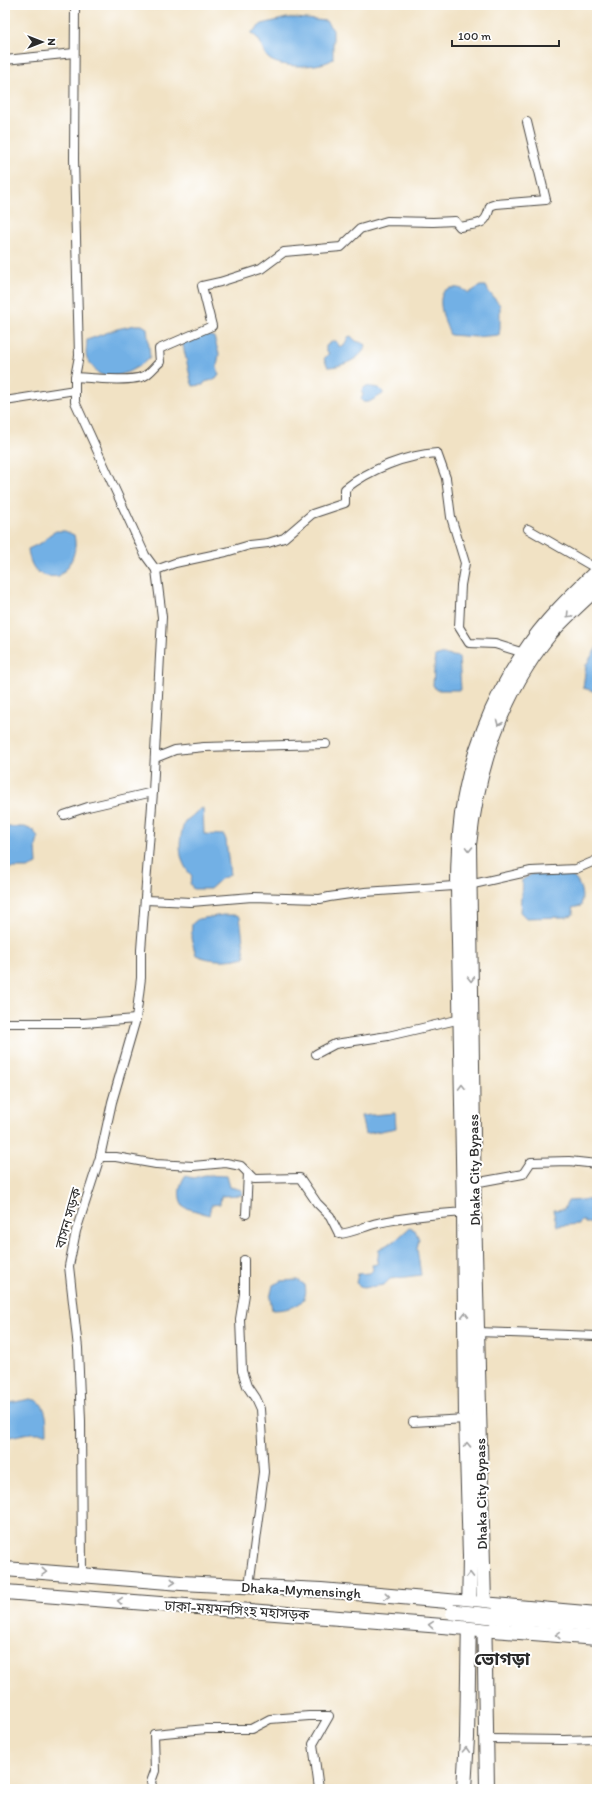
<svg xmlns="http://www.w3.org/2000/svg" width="602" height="1794" font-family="Itim,'Noto Sans Bengali',sans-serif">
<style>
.water{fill:#72b0e5;stroke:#4e6e88}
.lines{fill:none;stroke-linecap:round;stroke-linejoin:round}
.minor-casing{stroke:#494642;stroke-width:10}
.trunk-casing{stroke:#494642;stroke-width:16}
.motorway-casing{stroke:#494642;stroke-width:16}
.minor{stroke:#fff;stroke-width:8}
.trunk{stroke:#fff;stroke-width:14}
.motorway{stroke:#fff;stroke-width:15}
.motorway-bridge-casing{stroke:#494642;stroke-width:16;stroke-linecap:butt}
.motorway-bridge{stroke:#fff;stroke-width:15}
.oneway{stroke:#a0a0a0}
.labels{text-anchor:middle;stroke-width:4;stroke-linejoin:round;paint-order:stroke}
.street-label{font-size:14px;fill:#2b2b2b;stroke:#fff}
.district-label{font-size:18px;font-weight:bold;fill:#2b2b2b;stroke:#fff}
</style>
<rect width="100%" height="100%" fill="#fff"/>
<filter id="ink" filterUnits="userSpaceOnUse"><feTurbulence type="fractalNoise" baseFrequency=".025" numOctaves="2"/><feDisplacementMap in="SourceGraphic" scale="8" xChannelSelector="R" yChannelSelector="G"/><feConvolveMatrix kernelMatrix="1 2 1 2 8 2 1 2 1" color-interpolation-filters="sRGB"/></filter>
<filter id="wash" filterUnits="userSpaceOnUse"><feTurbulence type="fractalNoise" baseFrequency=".012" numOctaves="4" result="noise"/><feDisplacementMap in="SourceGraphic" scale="16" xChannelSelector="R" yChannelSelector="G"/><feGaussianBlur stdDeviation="0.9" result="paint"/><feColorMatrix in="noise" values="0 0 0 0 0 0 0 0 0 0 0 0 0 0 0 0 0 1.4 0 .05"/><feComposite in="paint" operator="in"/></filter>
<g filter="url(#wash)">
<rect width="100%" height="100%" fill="#f1e2c4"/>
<g class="water">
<path d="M287,18H296L326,21L333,30V59C322,68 279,69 268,58C264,54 262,47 260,42C258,38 254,35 251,33L262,24Z"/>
<path d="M480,286H486L489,292L500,305V328L499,335L476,337L450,335C446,325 431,291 451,288C458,287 464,289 469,293Z"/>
<path d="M135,325H142L147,328L150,357C141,367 116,381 102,375C97,374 90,363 87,359C85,354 87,345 87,340L117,329Z"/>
<polygon points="201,333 214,337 219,354 217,367 219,375 216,379 205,382 203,385 193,386 191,381 182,341"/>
<path d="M351,336L356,341L365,344L366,345C362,359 341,367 328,367L324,359L329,353L326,351V346L333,341H336L340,347L344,346L348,337Z"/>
<polygon points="366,386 379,388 383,392 383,394 369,402 363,402 361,399 363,395 361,391"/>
<path d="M56,531H65L74,535C78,551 71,566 59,576C38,579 30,568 28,549L43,542L49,535Z"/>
<polygon points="597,647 597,692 583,688 586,665"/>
<polygon points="441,654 459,657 461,690 436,690 433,685 435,656"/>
<path d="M203,808L204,834L224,835L226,840L230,875L221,879L210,889H193L190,883L192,876C177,861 178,840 185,821C193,817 195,811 203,808Z"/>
<polygon points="5,827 25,827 34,831 38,838 36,847 37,864 28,868 5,868"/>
<path d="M564,871C579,878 584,890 581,906L572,908L574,914L567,917L526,918L520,912L522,880L532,874Z"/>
<path d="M223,915H237L240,917L245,957C229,961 212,962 196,955L191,938L192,924L198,919Z"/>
<polygon points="395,1113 396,1128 365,1134 361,1116"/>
<path d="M205,1175L227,1176L230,1187L242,1190V1195L221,1196L220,1204L211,1205L209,1215L183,1207C178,1196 178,1187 185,1176L193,1178Z"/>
<polygon points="597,1199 597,1223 585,1223 584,1221 580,1221 579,1224 557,1226 553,1210 564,1209 568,1201"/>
<polygon points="409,1228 415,1230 419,1239 417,1249 421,1275 390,1279 384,1285 363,1288 356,1283 358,1274 370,1273 373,1270 372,1265 377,1264 379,1249 396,1240"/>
<path d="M298,1280L305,1285C310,1306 288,1310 272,1310L270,1298L273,1285L281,1281Z"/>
<path d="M30,1399C47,1400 47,1419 47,1433H29L5,1438V1404Z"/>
</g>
</g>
<g filter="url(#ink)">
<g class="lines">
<g class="minor-casing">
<g id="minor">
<polyline points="75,5 74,159 79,356 75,377 75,402 145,555 156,570 162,617 153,792 141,950 141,978 136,1019 112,1102 100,1157 76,1231 69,1266 78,1348 81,1421 82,1574"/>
<polyline points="5,60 74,53"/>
<path d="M75,377C90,378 134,383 146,375C151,372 155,366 160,362L159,349L212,326L202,286L220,282L261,269L284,252L341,247L360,229L387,221L433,222L455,221L460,227C478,223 486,227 490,206L496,204L546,200L527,122"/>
<polyline points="5,401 75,390"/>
<polyline points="528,529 597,569"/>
<path d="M156,570L175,563L226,552L250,545L268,543L284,538L312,514L345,503V489C370,469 406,455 437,453L446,478L451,517L465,563L461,585L459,627L469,643L495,644L524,653"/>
<polyline points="155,758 175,750 204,747 326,744"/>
<polyline points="64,815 88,807 153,792"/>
<polyline points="146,900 191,902 252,897 320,899 329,897 365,892 469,885 531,871 576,869 597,860"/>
<polyline points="5,1023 84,1023 136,1019"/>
<polyline points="316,1054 335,1044 388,1036 461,1019"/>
<path d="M100,1157H116L156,1164L193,1166L226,1163L241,1166L254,1179L300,1178L317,1203L330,1216L339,1234C353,1233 364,1226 378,1223C406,1217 435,1214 464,1212"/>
<polyline points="474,1183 523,1174 531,1162 569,1161 597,1164"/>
<polyline points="246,1214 248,1173"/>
<polyline points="244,1260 244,1294 240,1319 242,1371 247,1386 255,1398 260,1409 264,1472 249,1587"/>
<polyline points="477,1332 597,1336"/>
<polyline points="413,1422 466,1419"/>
<polyline points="486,1739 564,1740 597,1739"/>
<polyline points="153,1789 151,1782 155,1771 154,1734 206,1729 251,1729 270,1719 309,1716 329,1716 313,1744 319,1789"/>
</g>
</g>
<g class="trunk-casing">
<g id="trunk">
<polyline points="5,1569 181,1583 321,1590 597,1614"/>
<polyline points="5,1592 597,1638"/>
<path d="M464,1789L467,1738L470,1556L466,1419L464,1212L458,887C458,862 459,838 462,814C470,757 492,700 524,653C544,622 571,596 597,571"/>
<path d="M487,1789L484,1604L474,1211L469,845C477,770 501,694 549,635C564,618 581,603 597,588"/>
</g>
</g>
<g class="motorway-casing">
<polyline id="motorway" points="492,1616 597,1624"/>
</g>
<use href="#minor" class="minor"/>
<use href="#trunk" class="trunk"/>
<use href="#motorway" class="motorway"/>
<g class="motorway-bridge-casing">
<polyline id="motorway-bridge" points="453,1612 492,1616"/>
</g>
<use href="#motorway-bridge" class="motorway-bridge"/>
</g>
<defs><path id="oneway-chevron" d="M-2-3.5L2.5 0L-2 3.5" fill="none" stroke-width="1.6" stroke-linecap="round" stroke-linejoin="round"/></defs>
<g class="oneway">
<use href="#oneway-chevron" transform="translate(569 615) rotate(134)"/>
<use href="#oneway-chevron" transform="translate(499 723) rotate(113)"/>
<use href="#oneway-chevron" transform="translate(469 849) rotate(91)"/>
<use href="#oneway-chevron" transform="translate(471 979) rotate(89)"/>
<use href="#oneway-chevron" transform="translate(462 1087) rotate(-91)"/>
<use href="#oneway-chevron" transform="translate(465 1315) rotate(-90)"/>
<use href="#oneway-chevron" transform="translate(467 1445) rotate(-92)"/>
<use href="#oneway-chevron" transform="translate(44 1572) rotate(4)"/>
<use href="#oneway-chevron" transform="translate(470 1575) rotate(-89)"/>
<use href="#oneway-chevron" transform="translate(173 1582) rotate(5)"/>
<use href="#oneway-chevron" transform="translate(387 1596) rotate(5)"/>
<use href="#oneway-chevron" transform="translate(120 1601) rotate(-175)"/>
<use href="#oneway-chevron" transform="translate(431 1625) rotate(-175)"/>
<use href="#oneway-chevron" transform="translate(558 1635) rotate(-176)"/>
<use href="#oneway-chevron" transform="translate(466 1750) rotate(-87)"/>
</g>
</g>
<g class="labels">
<g class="street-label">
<text transform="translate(474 1170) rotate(-91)" y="5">Dhaka City Bypass</text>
<text transform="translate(68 1218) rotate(-74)" y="5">বাসন সড়ক</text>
<text transform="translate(481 1494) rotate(-91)" y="5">Dhaka City Bypass</text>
<text transform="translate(301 1590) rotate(3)" y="5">Dhaka-Mymensingh</text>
<text transform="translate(237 1610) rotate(4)" y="5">ঢাকা-ময়মনসিংহ মহাসড়ক</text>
</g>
<g class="district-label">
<text x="502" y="1665">ভোগড়া</text>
</g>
</g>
<rect width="602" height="1794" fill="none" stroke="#fff" stroke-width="20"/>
<g transform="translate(42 42) rotate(90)" stroke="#ffffff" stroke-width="3" paint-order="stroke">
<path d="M0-3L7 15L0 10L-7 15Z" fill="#2b2b2b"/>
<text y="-6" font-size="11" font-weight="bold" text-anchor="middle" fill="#2b2b2b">N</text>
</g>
<path d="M452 40v6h107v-6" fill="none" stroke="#2b2b2b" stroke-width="2"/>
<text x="458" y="40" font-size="12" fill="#2b2b2b" stroke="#ffffff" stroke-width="3" paint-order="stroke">100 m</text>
</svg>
